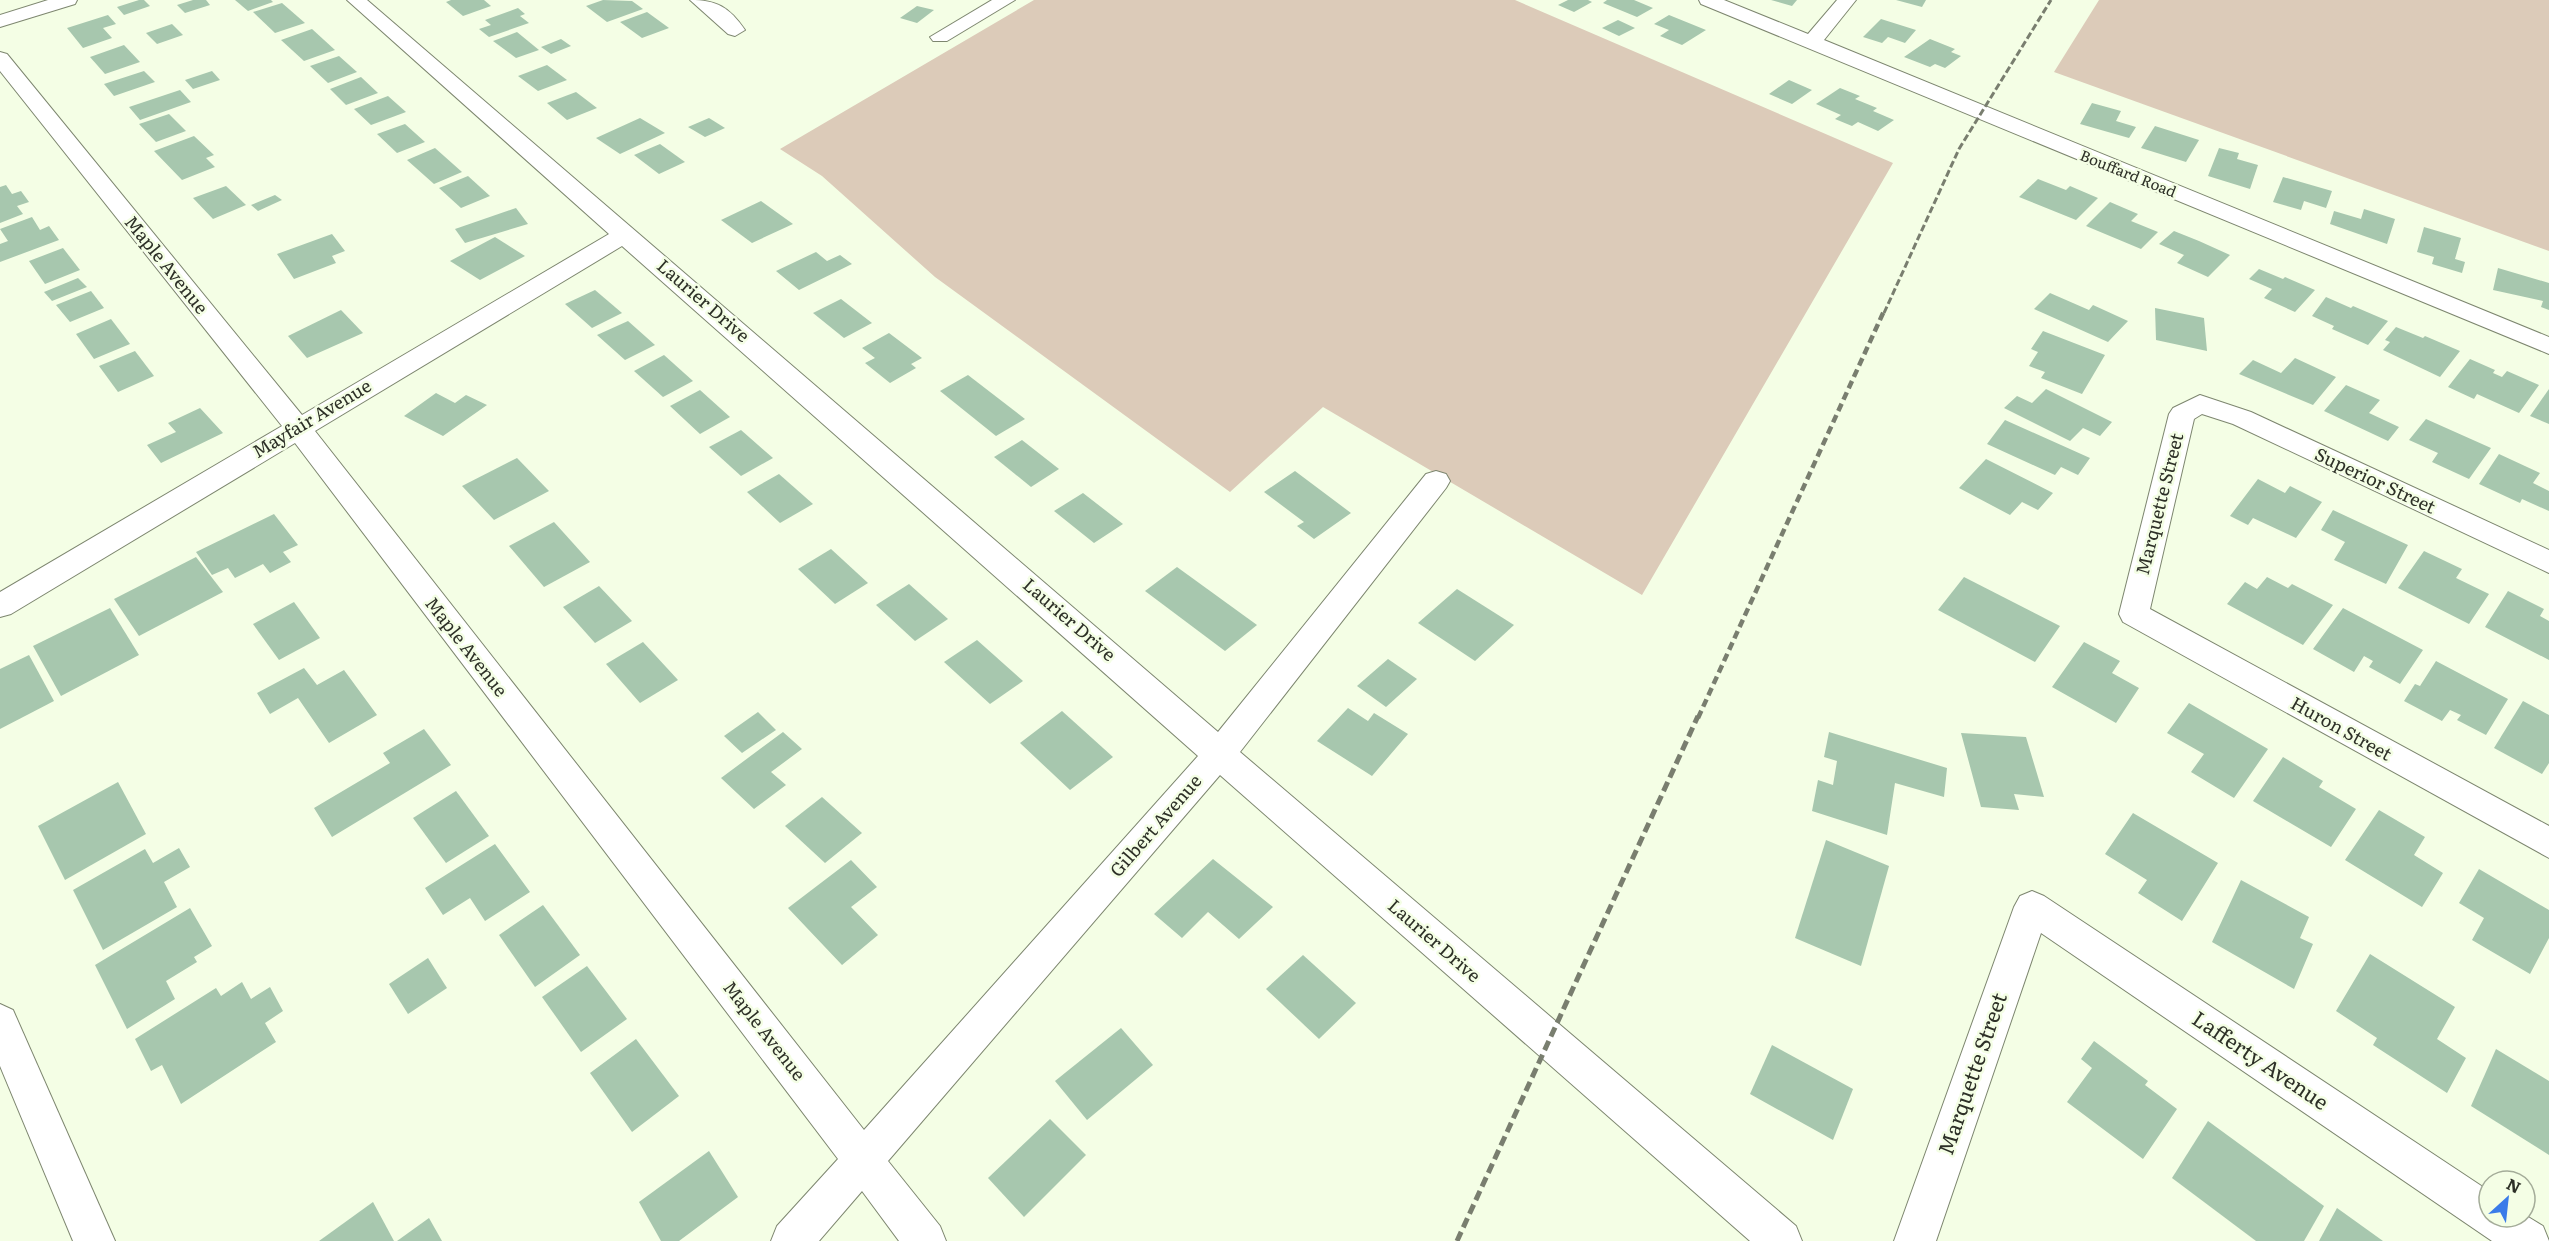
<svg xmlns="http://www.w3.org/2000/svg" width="2549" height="1241" font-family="Literata,serif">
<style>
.green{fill:#dccbb9}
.building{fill:#a7c7ae}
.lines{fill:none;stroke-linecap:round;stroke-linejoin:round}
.minor-casing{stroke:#7d866f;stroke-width:2}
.minor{fill:#fff;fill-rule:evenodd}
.rail-far2{stroke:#797e6f;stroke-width:3;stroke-dasharray:7 3;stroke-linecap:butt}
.rail-far1{stroke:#797e6f;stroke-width:4.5;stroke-dasharray:8 4.5;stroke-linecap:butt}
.rail{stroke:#797e6f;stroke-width:5;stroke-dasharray:10 5;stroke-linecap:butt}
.labels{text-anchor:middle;stroke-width:5;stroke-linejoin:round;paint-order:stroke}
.far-street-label{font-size:15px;fill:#2d3027;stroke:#f4fee5}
.street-label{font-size:18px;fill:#2d3027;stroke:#f4fee5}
.near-street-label{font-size:21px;fill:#2d3027;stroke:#f4fee5}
</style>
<rect width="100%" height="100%" fill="#f4fee5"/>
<g class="green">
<polygon points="1034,0 1515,0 1893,163 1642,595 1323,407 1230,492 935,277 822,176 780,149"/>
<polygon points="2099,0 2549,0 2549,251 2054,72"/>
</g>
<g class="building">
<polygon points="139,0 144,0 150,6 124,15 117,7"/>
<polygon points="193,0 206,0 210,5 185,13 177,5"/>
<polygon points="235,0 271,0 273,2 248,11"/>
<polygon points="451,0 484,0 491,6 463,16 446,2"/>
<polygon points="603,0 632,1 643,9 607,22 586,6"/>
<polygon points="1568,0 1588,0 1592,2 1574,12 1558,5"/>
<polygon points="1607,0 1634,0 1653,8 1637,17 1603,3"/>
<polygon points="1771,0 1797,0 1792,6"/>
<polygon points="1896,0 1926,0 1922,7"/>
<polygon points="282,3 305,23 275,33 253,12"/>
<polygon points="917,6 934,10 917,23 900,18"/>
<polygon points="518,8 525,14 520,16 529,23 489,37 479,29 491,25 485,20"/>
<polygon points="647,12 669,28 642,38 620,22"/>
<polygon points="108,15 116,24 103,28 112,38 83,48 67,28"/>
<polygon points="1669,15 1706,30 1682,45 1660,36 1669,30 1654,24"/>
<polygon points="1881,19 1916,30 1905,43 1888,37 1882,43 1863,37"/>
<polygon points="1618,20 1635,28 1619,36 1602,28"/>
<polygon points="172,24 183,35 157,44 146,33"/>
<polygon points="312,29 335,50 304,61 281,40"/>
<polygon points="517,32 539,50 516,58 493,41"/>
<polygon points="561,39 571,46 551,54 541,47"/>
<polygon points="1930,39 1955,49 1951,52 1961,56 1945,68 1935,64 1930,67 1904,57"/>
<polygon points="124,45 140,62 105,74 90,57"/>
<polygon points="339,56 357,72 328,83 310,66"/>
<polygon points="547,65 567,80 538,91 518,76"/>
<polygon points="144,71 155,82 114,96 104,84"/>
<polygon points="212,71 220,80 193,89 185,80"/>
<polygon points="361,77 378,93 346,105 330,89"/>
<polygon points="1789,80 1812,90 1792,104 1769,94"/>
<polygon points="1840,88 1860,96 1855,99 1877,108 1873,111 1894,120 1878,131 1858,122 1852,126 1835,119 1841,115 1816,104"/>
<polygon points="180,90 191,102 140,120 129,107"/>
<polygon points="576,92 597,108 567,120 547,103"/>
<polygon points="388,96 406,112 371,125 354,109"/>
<polygon points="2092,103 2121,111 2116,121 2136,127 2129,138 2080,124"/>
<polygon points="169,114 186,131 156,142 139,124"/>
<polygon points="640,118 665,133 620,154 596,138"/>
<polygon points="709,118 725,128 705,137 688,127"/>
<polygon points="405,124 425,142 397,153 377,134"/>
<polygon points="2155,126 2199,140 2186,162 2141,148"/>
<polygon points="194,136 214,155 206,158 215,167 182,180 154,151"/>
<polygon points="660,144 685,162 659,174 634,155"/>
<polygon points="435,148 462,172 434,184 407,160"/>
<polygon points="2219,148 2239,153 2237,159 2258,165 2250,189 2208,176"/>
<polygon points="468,176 490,196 461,208 439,188"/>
<polygon points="2283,177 2332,191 2326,208 2304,201 2301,210 2273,202"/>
<polygon points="2038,179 2066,190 2070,186 2098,198 2076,220 2019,197"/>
<polygon points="6,185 12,194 21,191 29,202 17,206 23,214 0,223 0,187"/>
<polygon points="226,186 246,205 213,219 193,198"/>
<polygon points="275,195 282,200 258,211 251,205"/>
<polygon points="761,201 793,224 752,243 721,220"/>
<polygon points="2110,202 2138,214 2131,221 2158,232 2141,249 2086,226"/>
<polygon points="516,208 528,224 465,243 455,229"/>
<polygon points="2364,209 2395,219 2387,244 2330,224 2334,211 2361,219"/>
<polygon points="32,217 40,230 49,226 59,240 0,262 0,244 8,241 0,229"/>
<polygon points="2424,227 2461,238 2455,259 2465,262 2462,273 2432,264 2434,257 2417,252"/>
<polygon points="2174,231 2199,241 2230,255 2208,277 2177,263 2184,255 2159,244"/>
<polygon points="332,234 345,251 332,256 336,263 294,279 277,254"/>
<polygon points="495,237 525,256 480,280 450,261"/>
<polygon points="63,248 80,270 45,284 29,261"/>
<polygon points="816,252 827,261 840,255 852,264 799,290 776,271"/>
<polygon points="2498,268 2549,283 2549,310 2541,307 2543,301 2493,290"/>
<polygon points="2259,269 2283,279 2285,277 2315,290 2295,312 2264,298 2272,289 2249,279"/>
<polygon points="78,278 87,287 52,301 44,292"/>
<polygon points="595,290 622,313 592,328 565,304"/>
<polygon points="91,291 104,308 70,322 56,305"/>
<polygon points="2050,293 2089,310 2093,305 2128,321 2108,342 2034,309"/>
<polygon points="2326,297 2351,308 2353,306 2388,321 2368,345 2332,329 2334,326 2312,316"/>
<polygon points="841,299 872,323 844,338 813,313"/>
<polygon points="2155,308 2204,318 2207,351 2156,340"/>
<polygon points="341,310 363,333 307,358 288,336"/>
<polygon points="111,319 130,344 94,359 76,334"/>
<polygon points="628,321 655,345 625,360 597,335"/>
<polygon points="2396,327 2423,338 2425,336 2460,351 2440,377 2383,350 2390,342 2385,340"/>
<polygon points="2043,331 2105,355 2082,394 2041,378 2045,372 2029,366 2038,352 2031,349"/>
<polygon points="889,333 922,358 911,364 916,368 890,383 865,363 875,358 862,348"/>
<polygon points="135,351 154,376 118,392 99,366"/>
<polygon points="664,355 693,381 663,397 634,371"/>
<polygon points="2295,358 2336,377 2313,405 2239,374 2253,360 2281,373"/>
<polygon points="2470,359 2495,370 2493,373 2502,377 2507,371 2539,385 2519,413 2477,394 2474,399 2448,387"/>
<polygon points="968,375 1025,419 996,436 940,391"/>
<polygon points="2346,385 2380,400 2369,413 2399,427 2388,441 2324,411"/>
<polygon points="2046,389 2112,422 2100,436 2083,428 2070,441 2004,408 2017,396 2032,403"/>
<polygon points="2549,389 2549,424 2530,416"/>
<polygon points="700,390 730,417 700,434 670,406"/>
<polygon points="436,393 455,403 466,395 487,405 443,436 404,416"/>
<polygon points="200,408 223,433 161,463 147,445 176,432 168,423"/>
<polygon points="2426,419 2491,448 2469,479 2432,462 2438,453 2409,440"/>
<polygon points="2005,420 2090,458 2078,475 2061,467 2055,475 1987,444"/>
<polygon points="741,430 773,458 741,476 709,447"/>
<polygon points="1022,440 1059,469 1031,487 994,457"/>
<polygon points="2499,454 2540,473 2533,483 2549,491 2549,511 2522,499 2520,503 2479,484"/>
<polygon points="517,458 549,491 494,520 462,486"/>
<polygon points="1986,459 2053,493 2038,510 2022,502 2010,515 1959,488"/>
<polygon points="1295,471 1351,513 1314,539 1297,526 1304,522 1264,492"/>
<polygon points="779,474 813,504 780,523 747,492"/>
<polygon points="2258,479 2285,493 2290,486 2322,502 2296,538 2253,518 2248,525 2230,516"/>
<polygon points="1083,493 1123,524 1094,543 1054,511"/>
<polygon points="2333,510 2408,545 2386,584 2334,560 2345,542 2321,530"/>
<polygon points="274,514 298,545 283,552 291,562 270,573 263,564 235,578 228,568 212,575 196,552"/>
<polygon points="554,522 590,562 544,587 509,546"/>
<polygon points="831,549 868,583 835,604 798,569"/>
<polygon points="2424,551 2462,569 2456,578 2489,594 2469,624 2398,588"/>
<polygon points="196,557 223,592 139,636 114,599"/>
<polygon points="1177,567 1257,625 1225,651 1145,591"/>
<polygon points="1964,577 2060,626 2035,662 1938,610"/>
<polygon points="2267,577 2288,588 2292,584 2333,605 2303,645 2227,604 2245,582 2257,589"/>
<polygon points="909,584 948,619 915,641 876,605"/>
<polygon points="599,586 632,621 595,643 563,607"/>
<polygon points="1457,589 1514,625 1475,661 1418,623"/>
<polygon points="2508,591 2544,609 2540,616 2549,621 2549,660 2485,627"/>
<polygon points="294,602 320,638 279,660 253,624"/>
<polygon points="110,608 139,655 61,696 33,646"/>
<polygon points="2343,608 2423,650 2400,684 2369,667 2373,661 2364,656 2354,672 2313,649"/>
<polygon points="977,640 1023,681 990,704 944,662"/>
<polygon points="643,642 678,680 640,703 606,664"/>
<polygon points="2084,642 2120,661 2112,673 2139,688 2116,723 2052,687"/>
<polygon points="29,655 54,701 0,729 0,669"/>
<polygon points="1388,659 1417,679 1386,707 1357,686"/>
<polygon points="2436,661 2508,699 2486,735 2457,720 2461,715 2450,710 2442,721 2404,701 2415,684 2420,686"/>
<polygon points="304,668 317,685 344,670 377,715 329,743 298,698 270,714 257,693"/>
<polygon points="2523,701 2549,715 2549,763 2542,774 2494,748"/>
<polygon points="2189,703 2268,749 2234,798 2191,772 2204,754 2167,733"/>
<polygon points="1348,708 1368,721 1374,713 1408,734 1372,776 1317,741"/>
<polygon points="1062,711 1113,757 1070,790 1020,743"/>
<polygon points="758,712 776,730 742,753 724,736"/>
<polygon points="424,729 451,765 332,837 314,808 390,763 383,753"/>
<polygon points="783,732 802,749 771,772 786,785 754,809 721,778"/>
<polygon points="1829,732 1947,768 1944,797 1895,783 1887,835 1812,811 1818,780 1833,785 1837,761 1824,757"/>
<polygon points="1961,733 2026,737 2044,797 2014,794 2019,810 1981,807"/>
<polygon points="2283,757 2323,781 2319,787 2356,809 2331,847 2253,801"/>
<polygon points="118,782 146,834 65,880 38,826"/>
<polygon points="456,791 489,836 446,863 413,818"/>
<polygon points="822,797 862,833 825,863 785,826"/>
<polygon points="2379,810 2425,837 2414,855 2443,873 2422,907 2345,860"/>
<polygon points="2133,813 2218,863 2182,921 2138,893 2147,880 2105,854"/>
<polygon points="1826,840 1889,866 1861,966 1795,938"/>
<polygon points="495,844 530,892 485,921 470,898 443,915 425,888"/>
<polygon points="179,848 190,867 164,882 177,907 103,950 73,890 145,849 153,863"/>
<polygon points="1213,859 1273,907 1239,939 1208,912 1182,938 1154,914"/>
<polygon points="851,860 877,887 851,907 878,935 842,965 788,908"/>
<polygon points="2479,869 2549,910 2549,938 2530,974 2472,940 2484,918 2459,903"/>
<polygon points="2241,880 2309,917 2300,938 2313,944 2294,989 2212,942"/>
<polygon points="543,905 580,955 535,987 499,935"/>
<polygon points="190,908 212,946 194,957 197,962 166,981 175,999 127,1029 95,965"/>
<polygon points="2370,954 2455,1007 2437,1039 2466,1058 2447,1093 2373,1045 2377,1038 2336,1011"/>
<polygon points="1303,955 1356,1003 1319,1039 1266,989"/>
<polygon points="428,958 447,988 408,1014 389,984"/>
<polygon points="587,966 627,1019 581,1052 542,997"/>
<polygon points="242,982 251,999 270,987 283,1011 265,1023 276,1042 181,1104 162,1065 151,1071 135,1039 216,988 221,996"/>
<polygon points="1121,1028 1153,1065 1087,1120 1055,1081"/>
<polygon points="636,1039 679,1096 632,1132 590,1073"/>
<polygon points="2094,1041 2148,1081 2145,1085 2177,1109 2143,1159 2067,1102 2092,1068 2081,1059"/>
<polygon points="1772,1045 1853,1089 1833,1140 1750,1094"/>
<polygon points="2496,1049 2549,1081 2549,1155 2471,1106"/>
<polygon points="1050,1119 1086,1155 1024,1217 988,1178"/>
<polygon points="2208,1121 2324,1206 2304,1241 2256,1241 2172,1178"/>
<polygon points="709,1151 738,1197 679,1241 661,1241 639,1202"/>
<polygon points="373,1202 394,1241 319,1241"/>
<polygon points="2337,1208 2383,1241 2319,1241"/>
<polygon points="429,1218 442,1241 397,1241"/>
</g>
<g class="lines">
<g class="minor-casing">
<g id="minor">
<polygon points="48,0 77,0 75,4 0,27 0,15"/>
<path d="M347,0H367L1218,732L1426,474L1436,471L1446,474L1450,481L1446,488L1240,752L1796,1226L1802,1241H1750L1220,775L888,1161L940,1226L946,1241H899L862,1191L819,1241H771L777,1226L838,1159L295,443L11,614L0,617V592L282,426L0,71V52L7,54L302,415L609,234ZM622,246L1198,756L864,1130L315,431Z"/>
<path d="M690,0C717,0 729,7 745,30L735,36L728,34Z"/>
<polygon points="992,0 1015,0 947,41 933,41 930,37"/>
<polygon points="1699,0 1724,0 1808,34 1837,0 1856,0 1824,40 2549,337 2549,354 1701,4"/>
<polygon points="2200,395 2251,412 2549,550 2549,573 2233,424 2202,414 2194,419 2150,609 2549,826 2549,858 2123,622 2119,614 2169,414 2173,408"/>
<polygon points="2032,891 2044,896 2489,1191 2489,1217 2525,1217 2525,1215 2543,1226 2549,1241 2492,1241 2041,933 1936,1241 1894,1241 2014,907 2020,896"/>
<polygon points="0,1004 13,1010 115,1241 73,1241 0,1066"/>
</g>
</g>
<use href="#minor" class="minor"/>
<polyline class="rail-far2" points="1884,313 1959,149 2051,0"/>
<polyline class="rail-far1" points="1698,718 1884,311"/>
<polyline class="rail" points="1457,1241 1698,716"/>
</g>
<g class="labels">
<g class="far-street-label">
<text transform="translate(2128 174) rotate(22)" y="5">Bouffard Road</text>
</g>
<g class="street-label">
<text transform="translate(166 265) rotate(51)" y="6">Maple Avenue</text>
<text transform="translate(703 301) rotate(41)" y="6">Laurier Drive</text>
<text transform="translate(312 419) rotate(-31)" y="6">Mayfair Avenue</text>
<text transform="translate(2375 481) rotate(25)" y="6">Superior Street</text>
<text transform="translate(2160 504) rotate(-76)" y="6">Marquette Street</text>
<text transform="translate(1069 620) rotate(41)" y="6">Laurier Drive</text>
<text transform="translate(466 647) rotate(52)" y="6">Maple Avenue</text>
<text transform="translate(2341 729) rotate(29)" y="6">Huron Street</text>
<text transform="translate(1156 826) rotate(-49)" y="6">Gilbert Avenue</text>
<text transform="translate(1434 941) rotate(41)" y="6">Laurier Drive</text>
<text transform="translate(764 1031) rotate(52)" y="6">Maple Avenue</text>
</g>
<g class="near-street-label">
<text transform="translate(2260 1061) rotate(34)" y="7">Lafferty Avenue</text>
<text transform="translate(1973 1074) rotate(-71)" y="7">Marquette Street</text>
</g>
</g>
<g transform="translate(2507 1199) rotate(27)"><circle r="28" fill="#f4fee5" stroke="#a4ac99" stroke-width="1.5"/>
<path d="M0-4.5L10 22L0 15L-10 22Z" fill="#3a7be9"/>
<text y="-9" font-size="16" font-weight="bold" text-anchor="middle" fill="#2d3027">N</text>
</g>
</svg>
